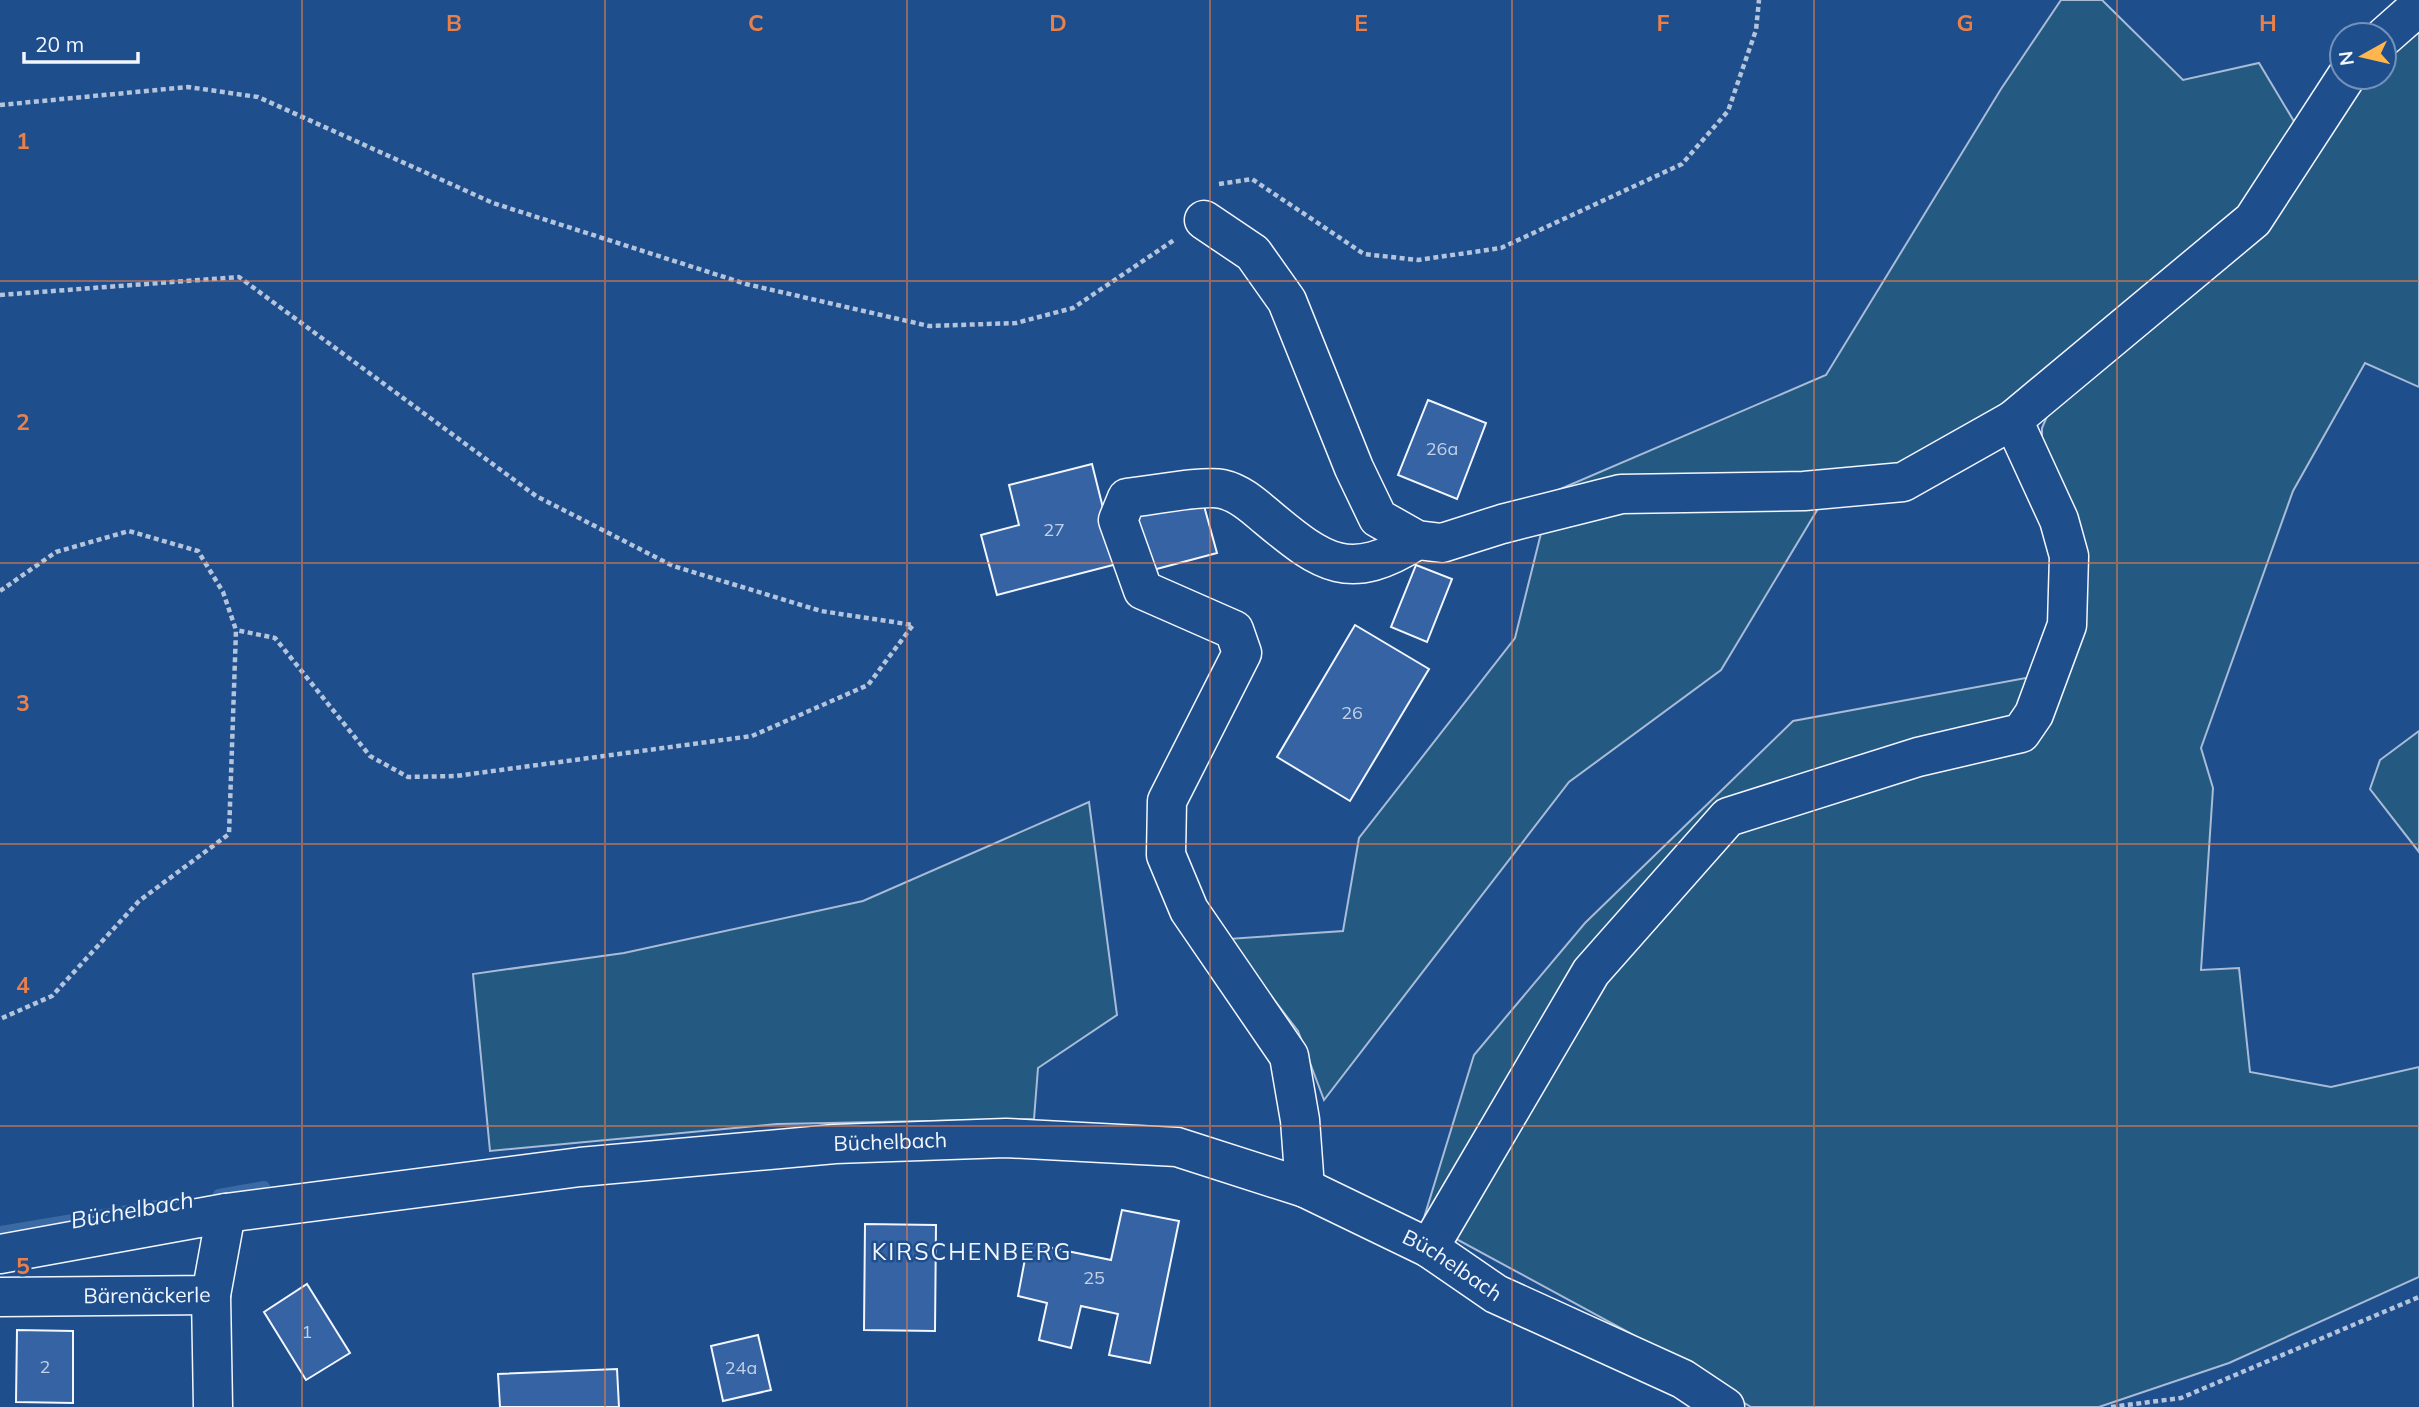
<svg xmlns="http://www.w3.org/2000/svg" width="2419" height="1407" font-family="Mulish,sans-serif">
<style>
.green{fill:#245a82;stroke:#a8bbd7;stroke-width:2}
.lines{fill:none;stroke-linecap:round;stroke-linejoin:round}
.stream{stroke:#3b69a3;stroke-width:12}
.building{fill:#3563a3;stroke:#f2f6ff;stroke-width:2}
.minor-casing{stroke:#f2f6ff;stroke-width:41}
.path{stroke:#b3c4dc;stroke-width:4.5;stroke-dasharray:5 3.5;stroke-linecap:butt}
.minor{stroke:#1f4e8c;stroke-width:38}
.grid{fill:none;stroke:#ea8049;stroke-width:2;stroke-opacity:0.55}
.labels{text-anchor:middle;stroke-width:5;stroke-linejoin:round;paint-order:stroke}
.number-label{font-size:18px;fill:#c3d1e8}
.street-label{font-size:21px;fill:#f2f6ff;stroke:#1f4e8c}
.water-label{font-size:23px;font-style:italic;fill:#f2f6ff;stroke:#1f4e8c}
.neighbourhood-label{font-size:23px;letter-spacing:2px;fill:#f2f6ff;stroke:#1f4e8c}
.grid-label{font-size:23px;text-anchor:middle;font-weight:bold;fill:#ea8049;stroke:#1f4e8c;stroke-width:5;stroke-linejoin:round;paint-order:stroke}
</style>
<rect width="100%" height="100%" fill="#1f4e8c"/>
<g class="green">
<polygon points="2061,0 2102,0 2183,80 2259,63 2298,128 2239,213 2007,412 1822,502 1721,670 1569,782 1324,1100 1298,1031 1227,939 1343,931 1359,838 1515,638 1551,493 1826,375 2001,89"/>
<polygon points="2419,17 2419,387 2365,363 2293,491 2201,748 2213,788 2201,970 2239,968 2250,1072 2331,1087 2419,1067 2419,1277 2229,1363 2099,1407 1751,1407 1630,1333 1423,1221 1474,1055 1585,923 1793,721 2037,676 2076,619 2042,456 2042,428 2054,400 2227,260 2359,77 2384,77 2384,50"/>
<polygon points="2419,731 2419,852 2370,789 2380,760"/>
<polygon points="1089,802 1117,1015 1038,1068 1034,1119 777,1124 490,1151 473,974 624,953 863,901"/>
</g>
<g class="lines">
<g class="stream">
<polyline points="219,1195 264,1187"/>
<polyline points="0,1232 187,1201"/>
</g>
</g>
<g class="building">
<polygon points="1428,400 1486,423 1457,499 1398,475"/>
<polygon points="1092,464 1117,564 997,595 981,535 1019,525 1009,485"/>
<polygon points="1201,495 1217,553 1149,571 1133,514"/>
<polygon points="1416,565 1452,579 1427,642 1391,627"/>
<polygon points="1355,625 1429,669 1350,801 1277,757"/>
<polygon points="1122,1210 1179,1221 1150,1363 1109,1355 1118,1314 1081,1306 1071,1348 1039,1340 1047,1303 1018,1296 1028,1243 1111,1260"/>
<polygon points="865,1224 936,1225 935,1331 864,1330"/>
<polygon points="307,1284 350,1353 306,1380 264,1312"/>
<polygon points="17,1330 73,1331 73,1403 16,1402"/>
<polygon points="758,1335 771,1390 723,1401 711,1346"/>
<polygon points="617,1369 619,1407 500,1407 498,1374"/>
</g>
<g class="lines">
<g class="minor-casing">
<g id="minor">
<polyline points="2384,37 2419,6"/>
<polyline points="1204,220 1253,253 1287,301 1354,468 1378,518 1417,540 1442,543 1502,524 1621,494 1804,491 1903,482 2013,420"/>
<path d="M1305,1188L1300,1120L1289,1056L1189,910L1166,855L1167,801L1242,653L1234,630L1143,590L1118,520L1127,498C1149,496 1204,485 1222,489C1240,493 1254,506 1267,517C1323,564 1350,583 1417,540"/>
<polyline points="1429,1248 1591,972 1728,817 1918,757 2021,733 2034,714 2067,625 2069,556 2059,520 2013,420 2253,220 2346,77"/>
<path id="s1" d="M0,1254L226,1213L580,1167L835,1144L1006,1138L1177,1147L1305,1188L1429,1248L1496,1294L1683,1379L1725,1407"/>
<polyline points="211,1295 213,1407"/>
<path id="s2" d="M0,1297L211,1295L226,1213"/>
</g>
</g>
<g class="path">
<polyline points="0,105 188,87 258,97 493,203 746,284 929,326 1016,323 1073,308 1174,240"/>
<polyline points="1219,184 1252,179 1364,254 1418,260 1501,248 1682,164 1728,111 1756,30 1759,0"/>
<polyline points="0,295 239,277 536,496 673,566 821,611 913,625 868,685 752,736 456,776 408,777 370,756 275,638 236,630"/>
<polyline points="0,591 56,552 129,531 198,551 223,592 236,630 229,834 139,901 52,996 0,1019"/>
<polyline points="2111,1407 2181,1398 2419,1297"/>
</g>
<use href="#minor" class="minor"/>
</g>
<path class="grid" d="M302,0V1407M605,0V1407M907,0V1407M1210,0V1407M1512,0V1407M1814,0V1407M2117,0V1407M0,281H2419M0,563H2419M0,844H2419M0,1126H2419"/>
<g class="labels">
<g class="number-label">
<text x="1442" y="455">26a</text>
<text x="1054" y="536">27</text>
<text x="1352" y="719">26</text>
<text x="1094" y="1284">25</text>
<text x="307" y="1338">1</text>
<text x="45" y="1373">2</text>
<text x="741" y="1374">24a</text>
</g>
<g class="street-label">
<text dy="7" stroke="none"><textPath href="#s1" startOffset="898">Büchelbach</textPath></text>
<text dy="7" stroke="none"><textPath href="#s1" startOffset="1486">Büchelbach</textPath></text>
<text dy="7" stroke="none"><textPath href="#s2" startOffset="147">Bärenäckerle</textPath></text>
</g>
<g class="water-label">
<text transform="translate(132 1210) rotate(-10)" y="8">Büchelbach</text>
</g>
<g class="neighbourhood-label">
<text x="972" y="1260">KIRSCHENBERG</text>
</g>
</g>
<g class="grid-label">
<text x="454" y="31">B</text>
<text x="756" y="31">C</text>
<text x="1058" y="31">D</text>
<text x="1361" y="31">E</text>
<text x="1663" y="31">F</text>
<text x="1965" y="31">G</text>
<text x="2268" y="31">H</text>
<text x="23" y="149">1</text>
<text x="23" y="430">2</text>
<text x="23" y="711">3</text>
<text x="23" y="993">4</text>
<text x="23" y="1274">5</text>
</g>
<g transform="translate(2363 56) rotate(262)"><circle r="33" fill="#1f4e8c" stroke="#7391ba" stroke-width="2"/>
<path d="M0-5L12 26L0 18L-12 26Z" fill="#ffb74d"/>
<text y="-10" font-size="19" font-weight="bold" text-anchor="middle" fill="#f2f6ff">N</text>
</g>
<path d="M24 52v10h114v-10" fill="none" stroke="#f2f6ff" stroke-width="3.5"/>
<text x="35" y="52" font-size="21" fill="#f2f6ff" stroke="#1f4e8c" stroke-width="5" paint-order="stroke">20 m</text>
</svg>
